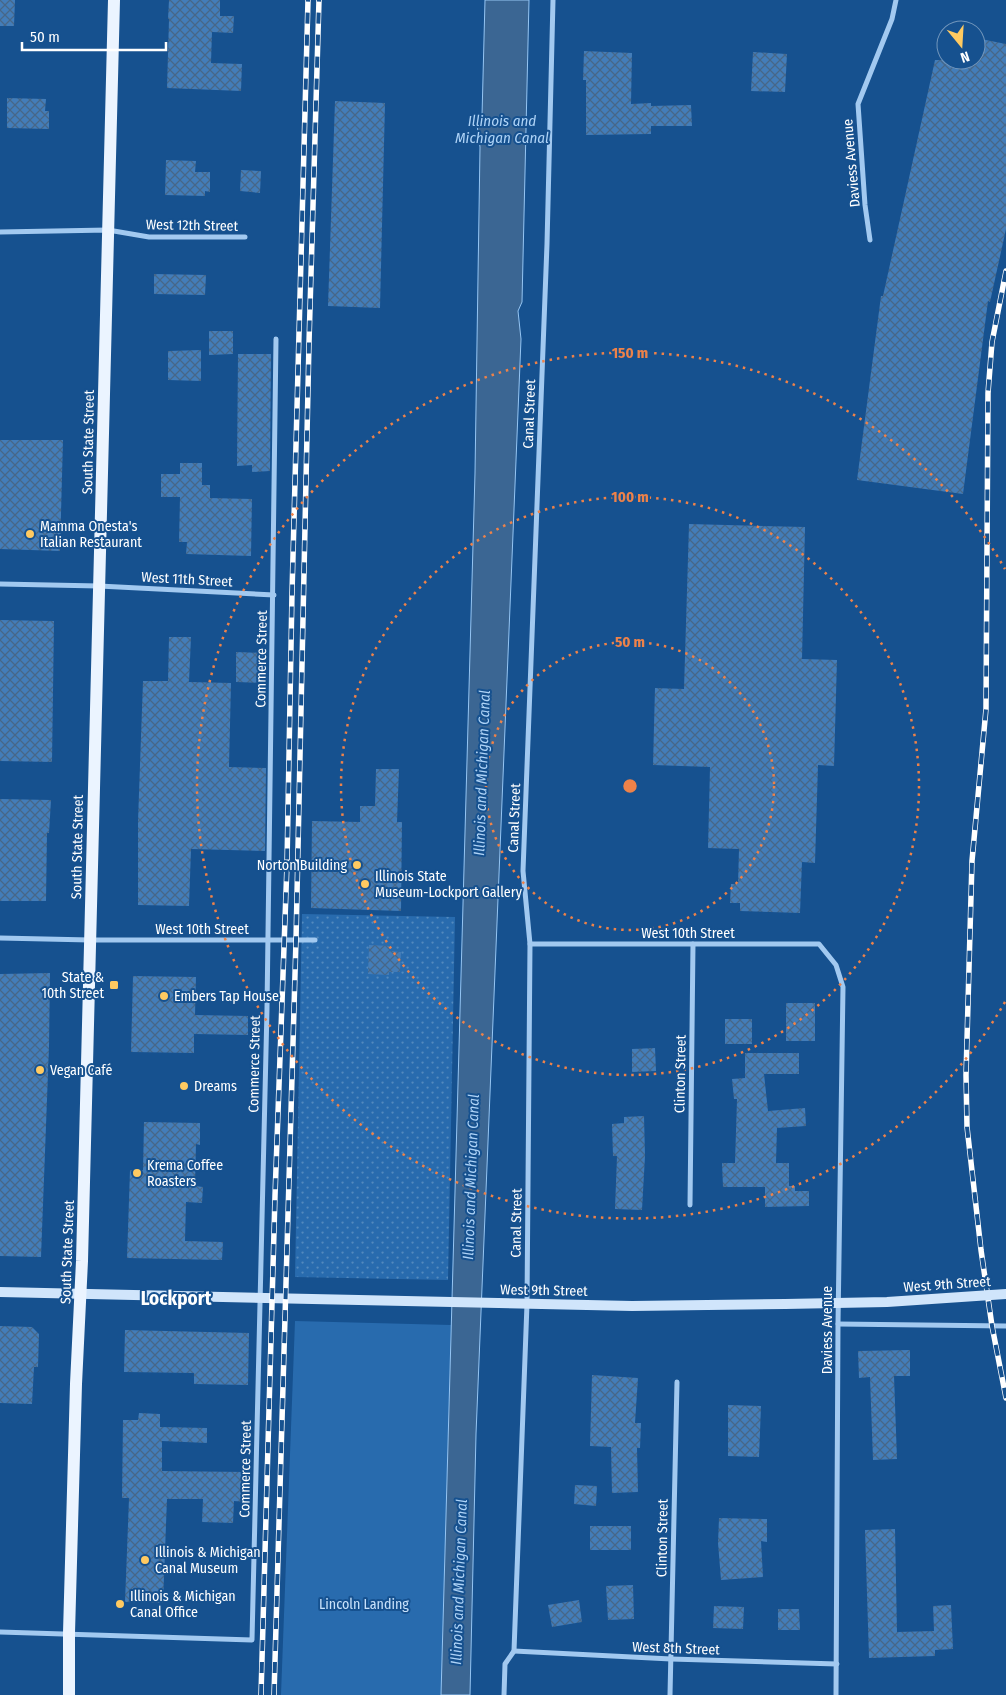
<svg xmlns="http://www.w3.org/2000/svg" width="1006" height="1695" font-family="'Fira Sans Condensed',sans-serif">
<style>
.grass{fill:url(#grass-dots)}
.park{fill:#286bae}
.water{fill:#3b6693;stroke:#95c5f3}
.building{fill:url(#building-cross-hatch)}
.lines{fill:none;stroke-linecap:round;stroke-linejoin:round}
.street{stroke:#a2c9f0;stroke-width:5}
.secondary{stroke:#d0e5fb;stroke-width:10}
.primary{stroke:#ebf4ff;stroke-width:12}
.rail-casing{stroke:#fff;stroke-width:5.5}
.rail{stroke:#16518f;stroke-width:4;stroke-dasharray:11;stroke-linecap:butt}
.secondary-bridge{stroke:#d0e5fb;stroke-width:10}
.ring{fill:none;stroke:#ee8249;stroke-width:2.5;stroke-dasharray:2.5 5}
.poi-dot{fill:#ffca61;stroke:#16518f;stroke-width:2}
.labels{text-anchor:middle;stroke-width:4;stroke-linejoin:round;paint-order:stroke}
.street-label{font-size:14px;fill:#fff;stroke:#16518f}
.poi-label{font-size:14px;fill:#fff;stroke:#16518f;text-anchor:start}
.park-label{font-size:14px;fill:#c9e2fb;stroke:#16518f}
.water-label{font-size:15px;font-style:italic;fill:#aed3f7;stroke:#16518f}
.district-label{font-size:19px;font-weight:bold;fill:#fff;stroke:#16518f}
.centre{fill:#ee8249;stroke:#16518f;stroke-width:2.5}
.ring-label{font-size:15px;text-anchor:middle;font-weight:bold;fill:#ee8249;stroke:#16518f;stroke-width:4;stroke-linejoin:round;paint-order:stroke}
</style>
<defs>
<pattern id="grass-dots" width="8" height="8" patternUnits="userSpaceOnUse" patternTransform="scale(1.25)"><rect width="8" height="8" fill="#286bae"/><path d="M2 2h.1M6 6h.1" fill="none" stroke="#5389be" stroke-width="1.8" stroke-linecap="round"/></pattern>
<pattern id="building-cross-hatch" width="8" height="8" patternUnits="userSpaceOnUse" patternTransform="scale(1.25)"><rect width="8" height="8" fill="#437db9"/><path d="M0 0l8 8M0 8l8-8" fill="none" stroke="#476788"/></pattern>
</defs>
<rect width="100%" height="100%" fill="#16518f"/>
<polygon class="grass" points="302,914 455,917 448,1280 295,1277"/>
<polygon class="park" points="295,1321 451,1325 441,1695 281,1695"/>
<polygon class="water" points="485,0 529,0 522,302 518,311 521,339 476,1434 470,1695 441,1695 475,473 480,147 477,125 482,116"/>
<g class="building">
<polygon points="0,0 15,0 14,26 0,26"/>
<polygon points="169,0 220,0 220,16 234,16 233,33 212,32 211,63 242,64 241,91 167,88 169,19 168,19"/>
<polygon points="976,38 1006,44 1006,229 990,302 988,301 963,494 857,480 881,296 883,296 935,60 976,60"/>
<polygon points="584,51 632,53 631,104 651,103 651,106 691,105 692,126 651,126 651,134 586,135 586,80 583,80"/>
<polygon points="753,52 787,54 785,92 751,91"/>
<polygon points="7,98 46,99 45,111 49,111 49,129 7,128"/>
<polygon points="335,101 385,103 380,308 328,306"/>
<polygon points="166,160 196,161 195,172 210,172 210,192 205,191 205,196 165,195"/>
<polygon points="241,170 261,171 260,193 240,191"/>
<polygon points="154,274 206,275 205,295 154,294"/>
<polygon points="209,331 233,331 233,354 209,355"/>
<polygon points="201,350 201,381 168,380 168,351"/>
<polygon points="238,354 271,354 270,471 252,472 252,465 237,466"/>
<polygon points="0,440 63,440 60,551 0,549"/>
<polygon points="180,463 202,463 202,485 210,485 210,498 252,499 251,556 186,554 187,542 179,542 180,497 161,497 161,474 180,474"/>
<polygon points="689,524 805,527 802,659 837,660 834,766 818,765 815,863 802,862 800,913 740,911 740,903 730,903 731,884 738,884 739,849 708,848 710,767 653,765 655,688 684,689"/>
<polygon points="0,620 54,621 52,762 0,761"/>
<polygon points="169,637 191,637 189,682 231,683 229,767 266,768 265,851 191,849 189,906 138,905 138,821 143,681 168,681"/>
<polygon points="236,652 266,653 265,683 236,682"/>
<polygon points="376,769 399,769 397,822 402,822 401,911 311,908 312,821 360,822 360,806 375,806"/>
<polygon points="0,799 51,800 49,833 47,833 46,901 0,901"/>
<polygon points="369,945 389,946 389,951 401,952 400,972 389,972 389,975 368,974"/>
<polygon points="50,973 49,1047 41,1257 0,1256 0,974"/>
<polygon points="133,976 196,977 195,1015 248,1016 248,1035 194,1034 194,1053 131,1052"/>
<rect x="786" y="1003" width="29" height="38"/>
<rect x="725" y="1019" width="27" height="25"/>
<polygon points="655,1048 656,1071 632,1072 632,1049"/>
<polygon points="745,1053 799,1053 799,1074 764,1074 768,1111 805,1108 806,1126 777,1128 776,1163 789,1163 789,1186 795,1186 795,1191 809,1191 809,1206 765,1207 765,1187 723,1187 722,1163 735,1163 737,1099 734,1099 732,1079 745,1078"/>
<polygon points="644,1116 645,1156 642,1210 615,1209 617,1156 613,1156 612,1124 624,1123 624,1117"/>
<polygon points="144,1122 200,1123 200,1145 196,1144 195,1186 203,1187 202,1203 186,1202 185,1241 223,1242 222,1260 127,1258 130,1170 143,1170"/>
<polygon points="0,1326 32,1327 39,1334 38,1367 34,1367 32,1404 0,1403"/>
<polygon points="125,1330 249,1333 248,1385 194,1384 194,1373 124,1372"/>
<polygon points="910,1350 910,1376 894,1376 897,1459 873,1460 870,1377 859,1378 858,1351"/>
<polygon points="592,1375 638,1378 635,1423 641,1423 640,1448 637,1448 638,1492 612,1493 611,1447 590,1446"/>
<polygon points="728,1405 761,1406 759,1457 728,1456"/>
<polygon points="139,1413 160,1414 160,1427 207,1428 207,1443 162,1441 162,1471 247,1472 246,1502 234,1501 233,1523 202,1522 203,1499 167,1499 163,1603 125,1602 129,1498 122,1498 123,1420 138,1420"/>
<polygon points="575,1485 597,1486 596,1506 574,1504"/>
<polygon points="719,1518 767,1519 767,1542 761,1541 763,1577 721,1580 718,1543"/>
<rect x="590" y="1526" width="41" height="24"/>
<polygon points="895,1529 897,1632 934,1631 933,1606 951,1605 953,1649 935,1650 935,1656 869,1658 865,1530"/>
<polygon points="633,1585 634,1619 608,1620 606,1586"/>
<polygon points="579,1600 582,1622 552,1627 548,1605"/>
<polygon points="714,1606 744,1607 743,1629 713,1628"/>
<polygon points="778,1609 799,1609 800,1630 778,1630"/>
</g>
<g class="lines">
<g class="street">
<polyline points="0,232 108,230 149,237 245,237"/>
<polyline points="870,240 865,205 858,104 892,19 896,0"/>
<polyline points="0,584 99,586 274,595"/>
<polyline points="0,938 90,940 315,940"/>
<polyline points="530,944 819,944 836,965 843,987 838,1324 836,1695"/>
<polyline points="690,1205 693,944"/>
<polyline points="838,1324 1006,1326"/>
<polyline points="0,1632 252,1640 267,1009 276,339"/>
<polyline points="514,1651 671,1659 837,1664"/>
<polyline points="504,1695 505,1664 514,1651 527,1304 530,944 523,871 547,244 553,0"/>
<polyline points="670,1695 677,1382"/>
</g>
<polyline class="secondary" points="0,1292 632,1306 785,1304"/>
<polyline class="primary" points="69,1695 69,1633 76,1384 82,1261 114,0"/>
<g class="rail-casing">
<g id="rail">
<polyline points="1006,271 992,342 988,393 986,709 972,861 966,1075 967,1127 981,1250 992,1326 1006,1398"/>
<polyline points="261,1695 275,1196 287,864 292,593 308,0"/>
<polyline points="274,1695 296,940 309,343 319,0"/>
</g>
</g>
<use href="#rail" class="rail"/>
<polyline class="secondary-bridge" points="785,1304 887,1302 1006,1294"/>
</g>
<g class="ring">
<circle cx="630" cy="786" r="144"/>
<circle cx="630" cy="786" r="289"/>
<path d="M1005 1002A433 433 0 1 1 1005 569"/>
</g>
<g class="poi-dot">
<circle cx="30" cy="534" r="5"/>
<circle cx="357" cy="865" r="5"/>
<circle cx="365" cy="884" r="5"/>
<rect x="109" y="980" width="10" height="10" rx="2.5"/>
<circle cx="164" cy="996" r="5"/>
<circle cx="40" cy="1070" r="5"/>
<circle cx="184" cy="1086" r="5"/>
<circle cx="137" cy="1173" r="5"/>
<circle cx="145" cy="1560" r="5"/>
<circle cx="120" cy="1604" r="5"/>
</g>
<g class="labels">
<g class="street-label">
<text transform="translate(851 163) rotate(-95)" y="5">Daviess Avenue</text>
<text transform="translate(192 225) rotate(1)" y="5">West 12th Street</text>
<text transform="translate(529 414) rotate(-88)" y="5">Canal Street</text>
<text transform="translate(88 442) rotate(-89)" y="5">South State Street</text>
<text transform="translate(187 579) rotate(3)" y="5">West 11th Street</text>
<text transform="translate(261 659) rotate(-89)" y="5">Commerce Street</text>
<text transform="translate(514 818) rotate(-88)" y="5">Canal Street</text>
<text transform="translate(77 847) rotate(-89)" y="5">South State Street</text>
<text x="202" y="934">West 10th Street</text>
<text x="688" y="938">West 10th Street</text>
<text transform="translate(254 1064) rotate(-89)" y="5">Commerce Street</text>
<text transform="translate(680 1074) rotate(-89)" y="5">Clinton Street</text>
<text transform="translate(516 1223) rotate(-89)" y="5">Canal Street</text>
<text transform="translate(67 1252) rotate(-88)" y="5">South State Street</text>
<text transform="translate(947 1284) rotate(-4)" y="5">West 9th Street</text>
<text transform="translate(544 1290) rotate(1)" y="5">West 9th Street</text>
<text transform="translate(827 1330) rotate(-90)" y="5">Daviess Avenue</text>
<text transform="translate(245 1469) rotate(-89)" y="5">Commerce Street</text>
<text transform="translate(662 1538) rotate(-89)" y="5">Clinton Street</text>
<text transform="translate(676 1648) rotate(2)" y="5">West 8th Street</text>
</g>
<g class="poi-label">
<text x="40" y="531">Mamma Onesta's<tspan x="40" dy="16">Italian Restaurant</tspan></text>
<text x="347" y="870" text-anchor="end">Norton Building</text>
<text x="375" y="881">Illinois State<tspan x="375" dy="16">Museum-Lockport Gallery</tspan></text>
<text x="104" y="982" text-anchor="end">State &amp;<tspan x="104" dy="16">10th Street</tspan></text>
<text x="174" y="1001">Embers Tap House</text>
<text x="50" y="1075">Vegan Café</text>
<text x="194" y="1091">Dreams</text>
<text x="147" y="1170">Krema Coffee<tspan x="147" dy="16">Roasters</tspan></text>
<text x="155" y="1557">Illinois &amp; Michigan<tspan x="155" dy="16">Canal Museum</tspan></text>
<text x="130" y="1601">Illinois &amp; Michigan<tspan x="130" dy="16">Canal Office</tspan></text>
</g>
<g class="park-label">
<text x="364" y="1609">Lincoln Landing</text>
</g>
<g class="water-label">
<text x="502" y="126">Illinois and<tspan x="502" dy="17">Michigan Canal</tspan></text>
<text transform="translate(482 773) rotate(-88)" y="5">Illinois and Michigan Canal</text>
<text transform="translate(471 1177) rotate(-88)" y="5">Illinois and Michigan Canal</text>
<text transform="translate(459 1582) rotate(-88)" y="5">Illinois and Michigan Canal</text>
</g>
<g class="district-label">
<text x="176" y="1305">Lockport</text>
</g>
</g>
<circle cx="630" cy="786" r="8" class="centre"/>
<g class="ring-label">
<text x="630" y="358">150 m</text>
<text x="630" y="502">100 m</text>
<text x="630" y="647">50 m</text>
</g>
<g transform="translate(961 45) rotate(162)"><circle r="24" fill="#16518f" stroke="#7397bc"/>
<path d="M0-4L9 19L0 12L-9 19Z" fill="#ffca61"/>
<text y="-8" font-size="14" font-weight="bold" text-anchor="middle" fill="#ffffff">N</text>
</g>
<path d="M22 42v8h144v-8" fill="none" stroke="#ffffff" stroke-width="2.5"/>
<text x="30" y="42" font-size="15" fill="#ffffff" stroke="#16518f" stroke-width="4" paint-order="stroke">50 m</text>
</svg>
